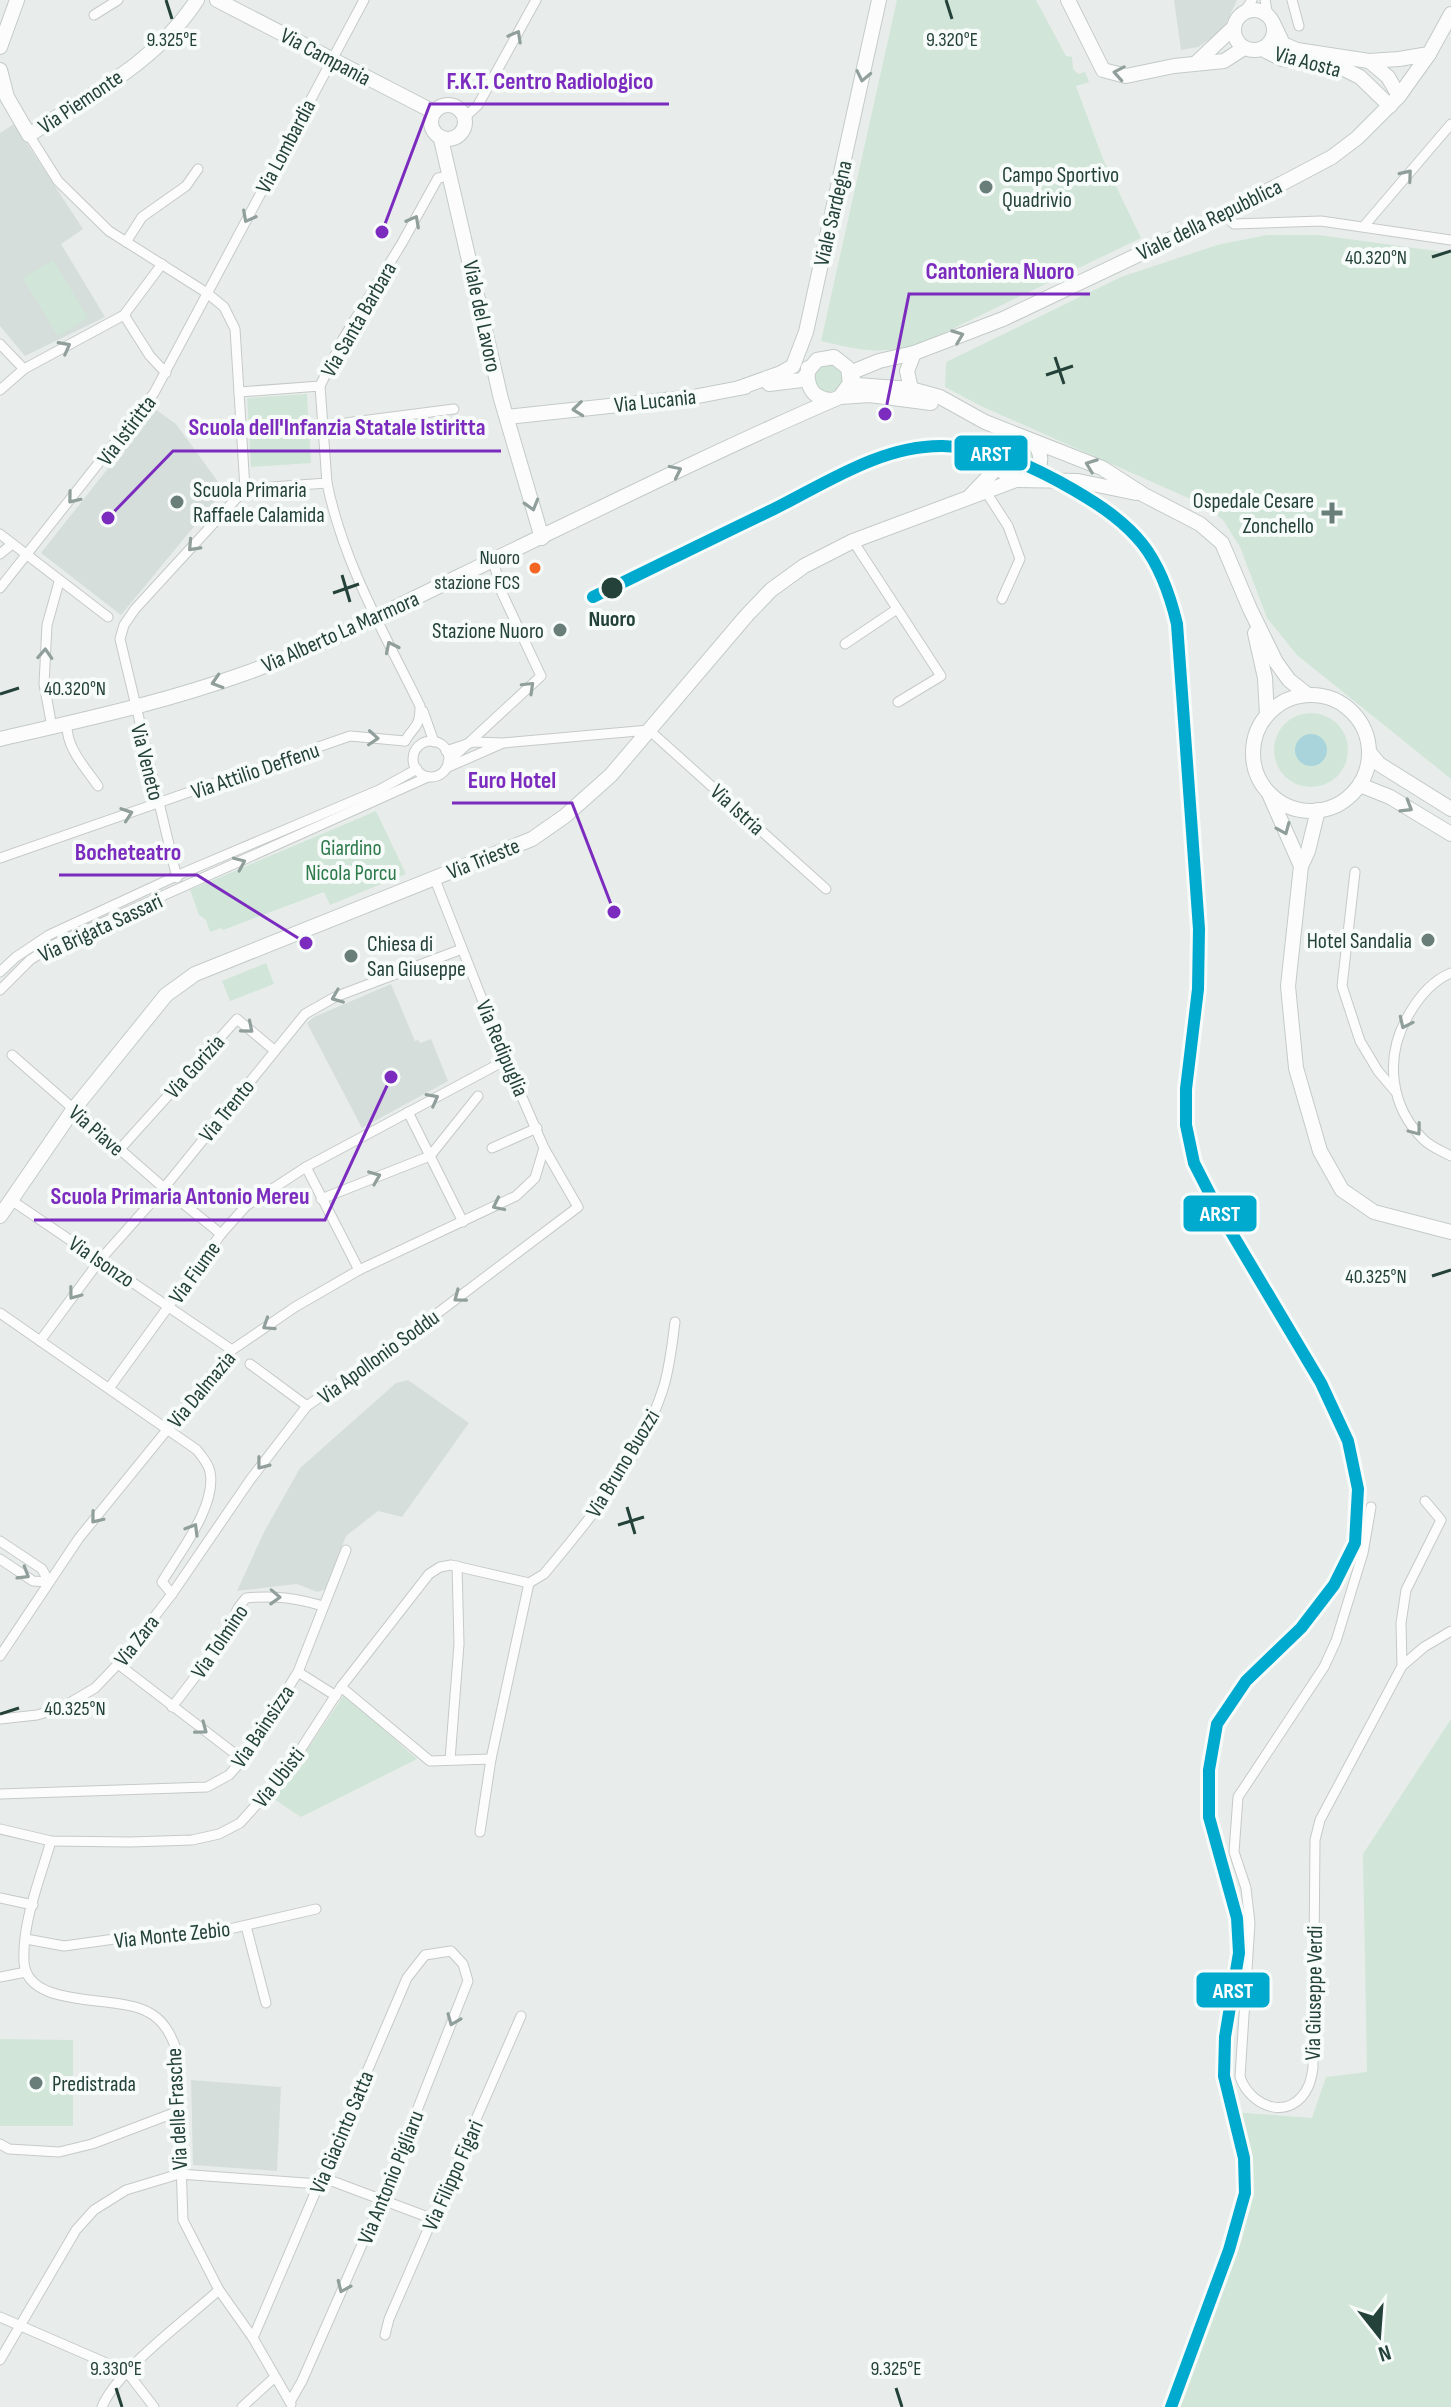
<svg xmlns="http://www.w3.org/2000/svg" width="1451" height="2407" font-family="'Sofia Sans Condensed',sans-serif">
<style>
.built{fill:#d6dedb}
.green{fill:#d1e6d8}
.water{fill:#a9d4db}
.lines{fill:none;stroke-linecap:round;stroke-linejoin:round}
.street-casing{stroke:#c5cac8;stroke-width:11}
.secondary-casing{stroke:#c3cbc8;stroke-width:16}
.street{stroke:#fcfcfc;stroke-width:9}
.secondary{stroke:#fcfcfc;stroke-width:14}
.rail-1-casing{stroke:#f7fbf9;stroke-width:18}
.rail-1{stroke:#00a9ce;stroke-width:12}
.oneway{stroke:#909f9b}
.ticks{fill:none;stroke:#24423a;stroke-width:3}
.poi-dot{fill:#697e78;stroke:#f7fbf9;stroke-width:3}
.bus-dot{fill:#f26522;stroke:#f7fbf9;stroke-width:3}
.stop-dot{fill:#24423a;stroke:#f7fbf9;stroke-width:3}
.labels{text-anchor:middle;stroke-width:8;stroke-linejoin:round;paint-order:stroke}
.bus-label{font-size:20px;fill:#24423a;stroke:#f7fbf9;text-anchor:end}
.street-label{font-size:22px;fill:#24423a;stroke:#f7fbf9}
.poi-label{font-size:22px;fill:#24423a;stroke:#f7fbf9;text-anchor:start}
.stop-label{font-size:22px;font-weight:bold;fill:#24423a;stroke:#f7fbf9}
.park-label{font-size:22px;fill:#2d7a4b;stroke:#f7fbf9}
.ticks-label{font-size:20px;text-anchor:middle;fill:#24423a;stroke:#f7fbf9;stroke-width:8;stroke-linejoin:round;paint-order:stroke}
.leader{fill:none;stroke:#7b2cbf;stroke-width:3}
.callout-dot{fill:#7b2cbf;stroke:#f7fbf9;stroke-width:3}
.callout-label{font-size:24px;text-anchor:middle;font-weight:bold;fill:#7b2cbf;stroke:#f7fbf9;stroke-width:8;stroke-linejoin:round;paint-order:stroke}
.line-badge{stroke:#f7fbf9;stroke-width:3}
.badge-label{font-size:22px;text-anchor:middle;font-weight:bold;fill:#fff}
</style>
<rect width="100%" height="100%" fill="#e8edeb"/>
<g class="built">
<polygon points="1174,0 1237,0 1223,30 1198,47 1181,50"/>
<polygon points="14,124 83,229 61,244 105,317 25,356 0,326 0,133"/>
<polygon points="155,409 176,424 224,490 121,615 41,553"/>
<polygon points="391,984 415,1041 418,1040 420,1043 431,1039 448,1081 362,1128 307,1023 314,1017"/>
<polygon points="408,1380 469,1423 402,1517 378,1511 346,1536 326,1589 317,1592 297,1584 237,1591 264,1532 300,1468 396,1383"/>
<polygon points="191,2080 281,2087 277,2171 193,2165"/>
</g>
<g class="green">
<path d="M897,0H1036L1066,56L1072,57L1073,69L1078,74L1085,72L1089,82L1076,86L1103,159L1141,238L923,343C881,355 862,351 821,341Z"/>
<polygon points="1267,235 1319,235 1451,253 1451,779 1297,655 1267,618 1240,547 1223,520 1204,505 981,406 945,387 946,362 1121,277 1217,245"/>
<polygon points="53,260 88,318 58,336 23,278"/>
<circle cx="829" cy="378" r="14"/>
<polygon points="307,394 311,463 251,467 247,398"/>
<circle cx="1020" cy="459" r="15"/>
<circle cx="1311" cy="750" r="37"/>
<polygon points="376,811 406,874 330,905 324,892 223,930 221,928 210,932 206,920 199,915 190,890"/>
<polygon points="266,963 274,984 230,1001 222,981"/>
<polygon points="344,1695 417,1759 301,1817 274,1799"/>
<polygon points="1451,1719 1451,2407 1178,2407 1242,2239 1252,2186 1245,2145 1233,2112 1312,2118 1326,2077 1367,2072 1363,1854"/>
<polygon points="0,2039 73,2040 73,2126 0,2126"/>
</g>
<circle class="water" cx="1311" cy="750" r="16"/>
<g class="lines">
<g class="street-casing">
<g id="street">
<polyline points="1265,0 1268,16"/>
<polyline points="1292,0 1299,26"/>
<polyline points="1244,12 1252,0"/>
<polyline points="94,15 118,0"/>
<polyline points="464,118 478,105 536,0"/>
<polyline points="29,135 58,181 109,231 207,293 224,307 235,329 239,392"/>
<polyline points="1224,214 1234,224 1321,221 1451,240"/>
<polyline points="1364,226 1451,124"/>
<polyline points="126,242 142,217 186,186 198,169"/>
<polyline points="124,315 150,356 166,373"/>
<polyline points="0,344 24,369"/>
<polygon points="320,386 327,483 245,489 239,392"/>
<polyline points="320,386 343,339 402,243 438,178 450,176"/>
<polyline points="0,390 24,369 124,315 162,264"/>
<polyline points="322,426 454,409"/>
<path d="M327,483C343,562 384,633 420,706C420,729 414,725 405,741"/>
<polyline points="986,492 1008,526 1020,559 1002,599"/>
<polyline points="0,534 108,617"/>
<polyline points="853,541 941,676 898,702"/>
<polyline points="0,554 12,544"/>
<polyline points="0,588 154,393 364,0"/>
<polyline points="845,644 897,609"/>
<polyline points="423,711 434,742"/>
<path d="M67,724C66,748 85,767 98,786"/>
<polyline points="52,727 44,684 47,625 59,582"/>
<circle cx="431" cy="759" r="18"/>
<polyline points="446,751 473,742 503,743 649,730 826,889"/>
<polyline points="448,762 541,676 502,593 493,560"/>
<polyline points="446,768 501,744"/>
<polyline points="0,858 350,736 405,741"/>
<polyline points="1355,872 1342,986 1360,1041 1378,1071 1395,1091"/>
<polyline points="177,878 120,639 124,625 135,609 245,489"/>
<polyline points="0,972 16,957 49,935 183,873 379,790 417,769"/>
<path d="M1451,973C1431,981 1418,998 1408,1016C1384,1057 1390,1107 1424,1140C1431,1147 1442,1151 1451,1156"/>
<polyline points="0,990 30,960 55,944 428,777"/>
<polyline points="12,1055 164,1188 221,1234"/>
<polyline points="408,1112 463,1222"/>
<polyline points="492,1148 537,1128"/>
<polyline points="120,1149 237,1019 274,1050"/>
<polyline points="306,1167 359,1270"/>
<polyline points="321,1199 430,1156 478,1096"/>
<polyline points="11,1200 232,1350"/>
<path d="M0,1313L197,1450C202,1457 209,1464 210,1472C217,1506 179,1553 162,1582L172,1594"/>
<polyline points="40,1341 100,1260 164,1188 305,1014 335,997 462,949"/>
<polyline points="250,1364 307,1406"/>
<polyline points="110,1387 221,1234 246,1206 306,1167 506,1060"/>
<path d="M1371,1507L1363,1553L1336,1641L1324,1667L1238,1797L1234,1852L1246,1888L1250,1923L1240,2077C1251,2108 1291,2122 1308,2087C1311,2081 1312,2074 1313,2068L1315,1840L1320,1820L1402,1666L1424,1647L1451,1631"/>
<polyline points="0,1541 42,1569 49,1582"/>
<polyline points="0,1559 33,1581 49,1582"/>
<polyline points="0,1656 79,1538 232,1350 295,1307 359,1270 516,1196 535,1178 544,1148"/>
<polyline points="118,1664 234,1753 245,1757"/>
<polyline points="1402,1666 1401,1623 1406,1590 1441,1520 1425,1501"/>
<polyline points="298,1672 336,1696"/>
<polyline points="341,1687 430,1761 491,1759"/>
<path d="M172,1707L222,1642L238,1608L246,1598C274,1595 296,1598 323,1606"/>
<polyline points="0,1719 37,1715 61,1708 95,1688 118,1664 172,1594 250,1480 307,1406 398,1343 578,1207 544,1148 506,1060 434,877"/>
<polyline points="450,1760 459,1644 457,1566"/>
<polyline points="0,1794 207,1787 229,1775 245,1757 298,1672 346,1550"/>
<path d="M0,1829L51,1841L130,1842L192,1840L219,1834L240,1823L286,1772L341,1687L429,1574L440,1567L451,1565L529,1583L544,1574C591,1518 640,1459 663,1389C670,1367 672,1344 675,1322"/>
<polyline points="480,1832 491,1759 529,1583"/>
<path d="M51,1841C40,1879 22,1922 24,1962C27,2010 117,1994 148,2012C164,2020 171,2035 177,2051L183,2220L219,2290L253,2338L291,2404"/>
<polyline points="0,1898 33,1905"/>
<polyline points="246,1926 266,2003"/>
<polyline points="26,1939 64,1946 122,1938 212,1933 316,1909"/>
<polyline points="0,1977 26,1972"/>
<polyline points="0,2144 9,2149 59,2152 92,2144 179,2111"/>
<polyline points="0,2317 127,2372 154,2407"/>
<polyline points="385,2335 389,2319 521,2016"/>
<polyline points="253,2338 407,1978 425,1955 451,1951 463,1964 468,1981 382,2199 302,2381 290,2402"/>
<polyline points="0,2360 76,2230 94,2210 126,2190 179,2174 319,2184 332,2181 433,2219"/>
<path d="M102,2407C117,2370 187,2319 219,2290"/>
<polyline points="242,2407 275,2377"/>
</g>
</g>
<g class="secondary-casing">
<g id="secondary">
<polyline points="217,0 434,112"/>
<polyline points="1068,0 1103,70 1126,76 1174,66 1224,61 1244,48"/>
<circle cx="1254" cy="30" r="20"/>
<polyline points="1273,23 1283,44 1297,50 1369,61 1399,59 1429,54"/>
<polyline points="0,47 17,0"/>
<polyline points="1262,49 1282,59 1338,66 1360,77 1390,106"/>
<polyline points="1369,61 1388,77 1399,96"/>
<polyline points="1196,63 1233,28"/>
<path d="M0,70L7,97L29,135C89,95 157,62 197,0"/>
<circle cx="448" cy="122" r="17"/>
<polyline points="441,139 501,399 542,538"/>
<path d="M808,368C806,386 812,399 832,400"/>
<polyline points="850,373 879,361 914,353 1003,319 1224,214 1332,157 1357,138 1399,96 1429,54 1451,14"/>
<polyline points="851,378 857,385 911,389 940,397 985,422 1102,468 1144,495 1200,524 1222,543 1250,609 1276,662 1289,680 1308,695"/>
<polyline points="769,384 802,380 807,374"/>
<polyline points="739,388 781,373 793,366 806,332 879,0"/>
<polyline points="911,389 907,371 914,353"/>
<polyline points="840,397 870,395 931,403"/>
<polyline points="507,417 693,397 745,387"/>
<polyline points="1024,438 1010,439 998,453 1000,470 1016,480 1078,481 1136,493"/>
<path d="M1026,480C1041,472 1045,457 1034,443"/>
<polyline points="971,495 992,473 998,457"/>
<polyline points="1255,633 1265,678 1267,715"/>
<circle cx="1311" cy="753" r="58"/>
<path d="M0,739C82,720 166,702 246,673C320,647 391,609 462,575C587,515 712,452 840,397L850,383L848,368L834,357L817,360L808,371"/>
<polyline points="1370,753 1379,764 1451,809"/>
<polyline points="1360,785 1390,797 1451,834"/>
<polyline points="1270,796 1301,866"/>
<polyline points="1318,810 1308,851 1301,866 1288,986 1296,1068 1320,1151 1342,1190 1374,1212 1451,1232"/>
<polyline points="0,1216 73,1110 166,995 195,974 532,839 565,816 611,775 747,615 771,590 804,566 853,541 1016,480"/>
</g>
</g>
<use href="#street" class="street"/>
<use href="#secondary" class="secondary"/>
<g class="rail-1-casing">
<path id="rail-1" d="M593,597C653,568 713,538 774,509C826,483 882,445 943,446C991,447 1033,466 1074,490C1136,526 1160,553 1177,624L1199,929L1198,989L1186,1089V1125L1194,1163L1218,1210L1321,1383L1348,1441L1358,1489L1355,1543L1334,1585L1301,1628L1246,1681L1217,1724L1209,1770V1817L1237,1918L1239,1953L1225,2037L1224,2076L1244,2158L1245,2193L1229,2250L1171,2407"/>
</g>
<use href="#rail-1" class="rail-1"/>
</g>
<defs><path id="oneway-chevron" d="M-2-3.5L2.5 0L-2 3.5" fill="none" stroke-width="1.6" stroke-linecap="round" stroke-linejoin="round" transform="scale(2)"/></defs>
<g class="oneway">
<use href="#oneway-chevron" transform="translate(516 36) rotate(-61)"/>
<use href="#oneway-chevron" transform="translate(1119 73) rotate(-170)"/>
<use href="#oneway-chevron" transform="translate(863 76) rotate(102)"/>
<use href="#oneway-chevron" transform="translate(1407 175) rotate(-50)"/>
<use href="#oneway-chevron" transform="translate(248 217) rotate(118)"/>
<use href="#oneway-chevron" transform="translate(414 221) rotate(-62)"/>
<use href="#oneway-chevron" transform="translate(958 336) rotate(-21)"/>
<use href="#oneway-chevron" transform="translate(65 347) rotate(-28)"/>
<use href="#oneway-chevron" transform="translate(578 409) rotate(174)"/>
<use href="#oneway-chevron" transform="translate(1091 465) rotate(-159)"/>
<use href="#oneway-chevron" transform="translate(676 471) rotate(-26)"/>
<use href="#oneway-chevron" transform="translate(73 498) rotate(129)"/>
<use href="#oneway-chevron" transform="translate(532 505) rotate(74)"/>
<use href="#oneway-chevron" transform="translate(193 546) rotate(133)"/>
<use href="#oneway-chevron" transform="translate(391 647) rotate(-116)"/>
<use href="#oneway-chevron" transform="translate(45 654) rotate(-87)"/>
<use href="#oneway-chevron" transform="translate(217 682) rotate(163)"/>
<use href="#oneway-chevron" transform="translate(529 687) rotate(-44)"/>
<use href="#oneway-chevron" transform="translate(373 738) rotate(4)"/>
<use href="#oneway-chevron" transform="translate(1407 807) rotate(31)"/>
<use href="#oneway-chevron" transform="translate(127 814) rotate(-19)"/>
<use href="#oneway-chevron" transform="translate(1284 829) rotate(67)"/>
<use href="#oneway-chevron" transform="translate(240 863) rotate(-24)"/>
<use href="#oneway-chevron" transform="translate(337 997) rotate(158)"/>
<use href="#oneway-chevron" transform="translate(1405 1023) rotate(115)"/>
<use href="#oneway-chevron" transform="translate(248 1028) rotate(40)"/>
<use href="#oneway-chevron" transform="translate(433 1099) rotate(-28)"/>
<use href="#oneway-chevron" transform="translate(1416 1130) rotate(53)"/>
<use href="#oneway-chevron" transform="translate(375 1177) rotate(-22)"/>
<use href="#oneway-chevron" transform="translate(498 1205) rotate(154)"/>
<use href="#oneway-chevron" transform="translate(74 1294) rotate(127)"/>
<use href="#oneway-chevron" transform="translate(459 1297) rotate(143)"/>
<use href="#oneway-chevron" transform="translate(268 1325) rotate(147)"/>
<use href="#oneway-chevron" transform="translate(262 1464) rotate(128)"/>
<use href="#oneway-chevron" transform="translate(96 1518) rotate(129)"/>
<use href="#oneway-chevron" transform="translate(193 1529) rotate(-59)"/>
<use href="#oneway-chevron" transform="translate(24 1574) rotate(31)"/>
<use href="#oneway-chevron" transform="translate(275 1597) rotate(2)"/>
<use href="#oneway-chevron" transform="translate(202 1729) rotate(37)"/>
<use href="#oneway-chevron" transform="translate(453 2020) rotate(112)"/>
<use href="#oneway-chevron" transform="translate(343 2287) rotate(114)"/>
</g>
<path class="ticks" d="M166,0L172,19M946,0L952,19M1432,257L1451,251M1055,357L1064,384M1046,375L1073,366M342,575L350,602M333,593L359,584M0,694L19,688M1432,1276L1451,1270M627,1507L635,1534M618,1525L644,1517M0,1714L19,1708M116,2388L122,2407M896,2388L902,2407"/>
<g class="poi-dot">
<circle cx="986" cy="187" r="8"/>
<circle cx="177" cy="502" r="8"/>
<path d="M1328 501h8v8h8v8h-8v8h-8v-8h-8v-8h8z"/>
<circle cx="560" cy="630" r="8"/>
<circle cx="1428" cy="940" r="8"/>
<circle cx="351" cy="956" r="8"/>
<circle cx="36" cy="2083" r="8"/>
</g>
<circle class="bus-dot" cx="535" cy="568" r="7"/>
<circle class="stop-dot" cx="612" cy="588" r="12"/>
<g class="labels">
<g class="bus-label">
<text x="520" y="564">Nuoro<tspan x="520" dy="25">stazione FCS</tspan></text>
</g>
<g class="street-label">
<text transform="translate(326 56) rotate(28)" y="8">Via Campania</text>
<text transform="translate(1308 61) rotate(15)" y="8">Via Aosta</text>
<text transform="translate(80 101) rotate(-34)" y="8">Via Piemonte</text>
<text transform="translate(285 146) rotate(-62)" y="8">Via Lombardia</text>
<text transform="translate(832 213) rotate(-77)" y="8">Viale Sardegna</text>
<text transform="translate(1209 219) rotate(-26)" y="8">Viale della Repubblica</text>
<text transform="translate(483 316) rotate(78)" y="8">Viale del Lavoro</text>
<text transform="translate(358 319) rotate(-60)" y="8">Via Santa Barbara</text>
<text transform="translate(655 400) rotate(-6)" y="8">Via Lucania</text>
<text transform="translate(126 430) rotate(-53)" y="8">Via Istiritta</text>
<text transform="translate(340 631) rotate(-24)" y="8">Via Alberto La Marmora</text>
<text transform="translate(148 762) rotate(76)" y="8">Via Veneto</text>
<text transform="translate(255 770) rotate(-19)" y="8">Via Attilio Deffenu</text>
<text transform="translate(738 809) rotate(42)" y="8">Via Istria</text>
<text transform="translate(483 858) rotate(-22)" y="8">Via Trieste</text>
<text transform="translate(100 927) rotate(-25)" y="8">Via Brigata Sassari</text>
<text transform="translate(503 1048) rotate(67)" y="8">Via Redipuglia</text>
<text transform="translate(194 1066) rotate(-48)" y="8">Via Gorizia</text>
<text transform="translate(226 1110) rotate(-51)" y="8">Via Trento</text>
<text transform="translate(97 1130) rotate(41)" y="8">Via Piave</text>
<text transform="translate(102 1261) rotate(34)" y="8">Via Isonzo</text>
<text transform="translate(194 1272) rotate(-54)" y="8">Via Fiume</text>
<text transform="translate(378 1356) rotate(-36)" y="8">Via Apollonio Soddu</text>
<text transform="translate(201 1389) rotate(-50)" y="8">Via Dalmazia</text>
<text transform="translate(622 1463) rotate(-59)" y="8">Via Bruno Buozzi</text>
<text transform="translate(136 1640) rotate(-52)" y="8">Via Zara</text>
<text transform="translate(219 1641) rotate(-56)" y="8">Via Tolmino</text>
<text transform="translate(262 1726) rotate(-56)" y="8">Via Bainsizza</text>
<text transform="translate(278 1777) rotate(-52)" y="8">Via Ubisti</text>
<text transform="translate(172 1934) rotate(-6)" y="8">Via Monte Zebio</text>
<text transform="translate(1313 1993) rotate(-89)" y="8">Via Giuseppe Verdi</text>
<text transform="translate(176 2109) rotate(-93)" y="8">Via delle Frasche</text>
<text transform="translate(341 2132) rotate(-67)" y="8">Via Giacinto Satta</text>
<text transform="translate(452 2175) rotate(-66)" y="8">Via Filippo Figari</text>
<text transform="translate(390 2177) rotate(-68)" y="8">Via Antonio Pigliaru</text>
</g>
<g class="poi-label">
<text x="1002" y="182">Campo Sportivo<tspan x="1002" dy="25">Quadrivio</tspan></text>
<text x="193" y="497">Scuola Primaria<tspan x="193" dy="25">Raffaele Calamida</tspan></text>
<text x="1314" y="508" text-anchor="end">Ospedale Cesare<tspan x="1314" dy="25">Zonchello</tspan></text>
<text x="544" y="638" text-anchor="end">Stazione Nuoro</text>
<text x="1412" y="948" text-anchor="end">Hotel Sandalia</text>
<text x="367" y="951">Chiesa di<tspan x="367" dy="25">San Giuseppe</tspan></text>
<text x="52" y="2091">Predistrada</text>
</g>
<g class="stop-label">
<text x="612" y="626">Nuoro</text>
</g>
<g class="park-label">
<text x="351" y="855">Giardino<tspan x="351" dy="25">Nicola Porcu</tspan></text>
</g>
</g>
<g class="ticks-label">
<text x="172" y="46">9.325°E</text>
<text x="952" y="46">9.320°E</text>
<text x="1376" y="264">40.320°N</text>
<text x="75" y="695">40.320°N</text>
<text x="1376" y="1283">40.325°N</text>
<text x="75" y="1715">40.325°N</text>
<text x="116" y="2375">9.330°E</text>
<text x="896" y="2375">9.325°E</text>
</g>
<path class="leader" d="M382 232L430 104H669M885 414L909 294H1090M108 518L173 451H501M614 912L572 803H452M306 943L197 875H59M391 1077L325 1220H34"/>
<g class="callout-dot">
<circle cx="382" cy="232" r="8"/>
<circle cx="885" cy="414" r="8"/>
<circle cx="108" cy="518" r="8"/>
<circle cx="614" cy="912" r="8"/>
<circle cx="306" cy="943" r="8"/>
<circle cx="391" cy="1077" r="8"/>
</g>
<g class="callout-label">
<text x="550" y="89">F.K.T. Centro Radiologico</text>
<text x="1000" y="279">Cantoniera Nuoro</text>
<text x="337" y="435">Scuola dell'Infanzia Statale Istiritta</text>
<text x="512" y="788">Euro Hotel</text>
<text x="128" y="860">Bocheteatro</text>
<text x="180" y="1204">Scuola Primaria Antonio Mereu</text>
</g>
<g class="line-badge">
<rect x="953" y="434" width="76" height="38" rx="8" fill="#00a9ce"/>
<rect x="1182" y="1194" width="76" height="39" rx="8" fill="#00a9ce"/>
<rect x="1195" y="1971" width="76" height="38" rx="8" fill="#00a9ce"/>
</g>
<g class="badge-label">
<text x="991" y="461">ARST</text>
<text x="1220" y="1221">ARST</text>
<text x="1233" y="1998">ARST</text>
</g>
<g transform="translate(1379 2335) rotate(163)" stroke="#f7fbf9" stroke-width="6" paint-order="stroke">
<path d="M0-6L14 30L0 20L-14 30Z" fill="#24423a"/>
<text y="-12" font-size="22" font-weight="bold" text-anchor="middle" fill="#24423a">N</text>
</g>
</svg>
